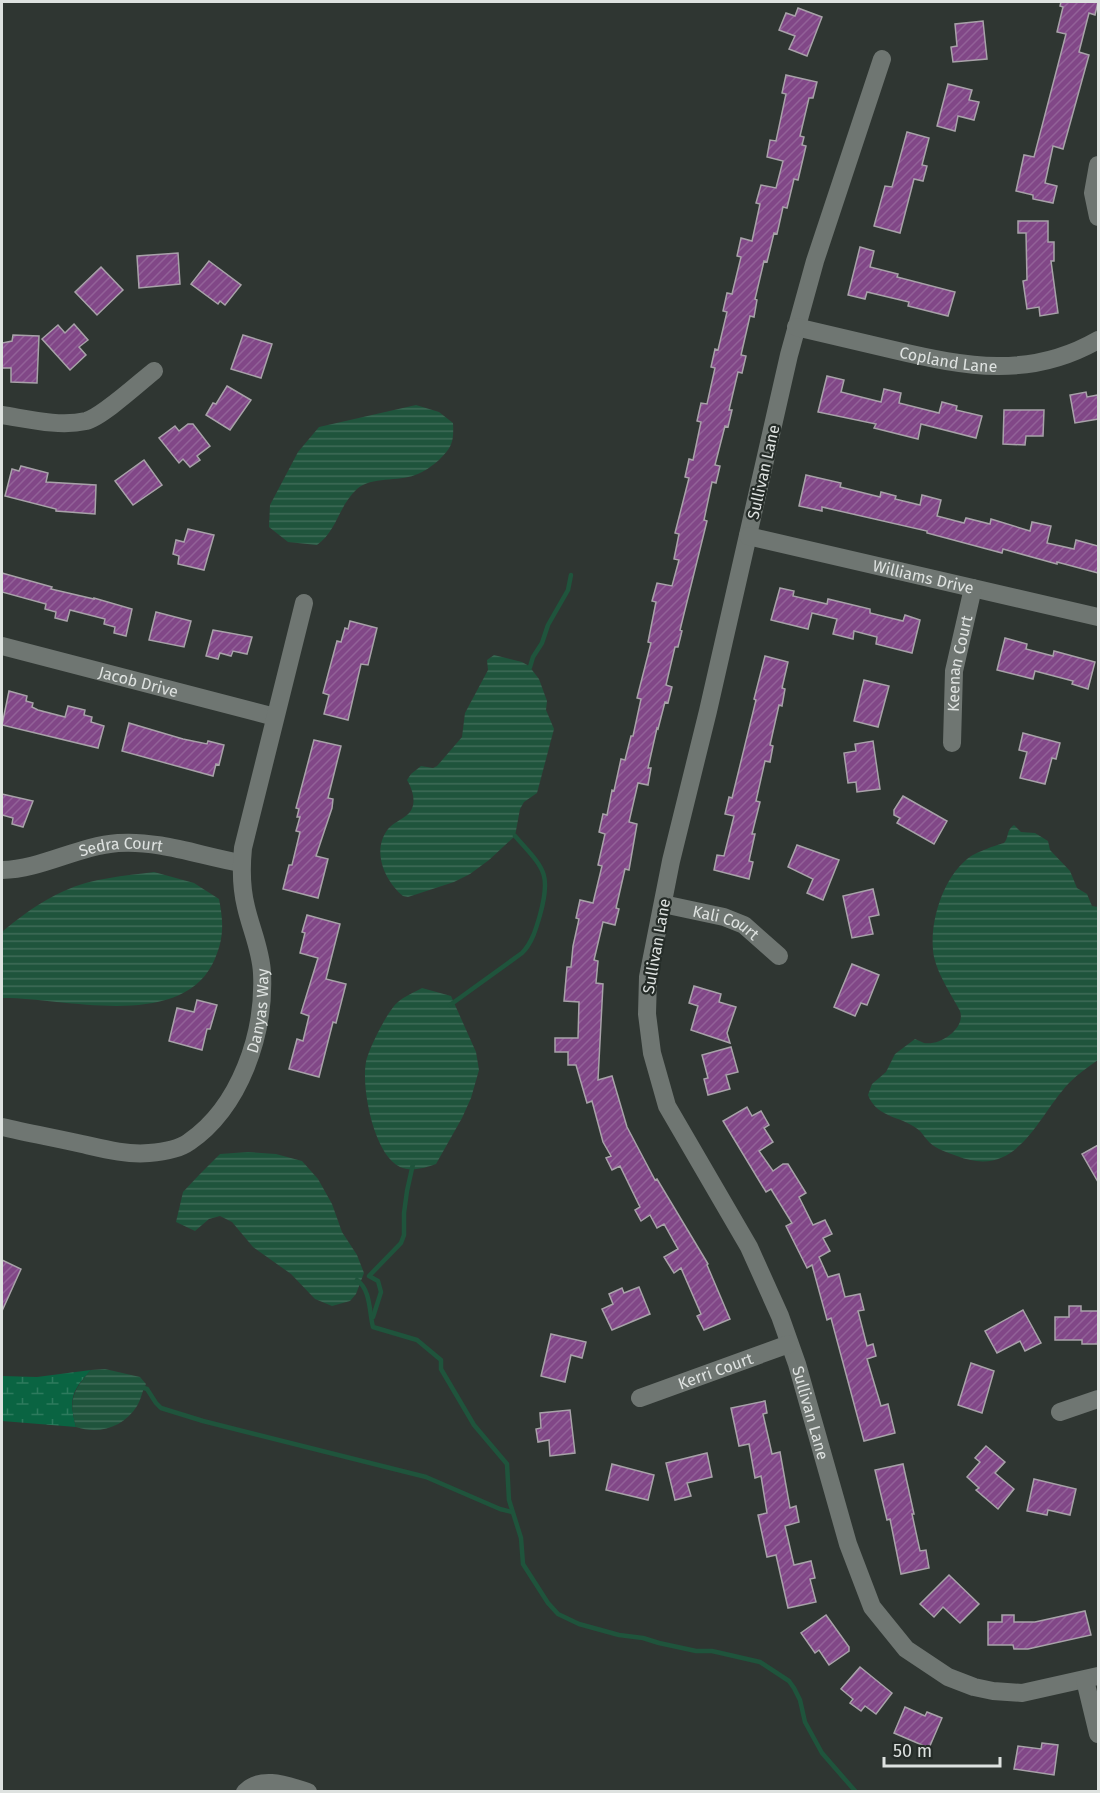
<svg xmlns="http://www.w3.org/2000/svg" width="1100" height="1793" font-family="'Fira Sans',sans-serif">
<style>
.wetland{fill:url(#wetland-marsh)}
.water{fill:url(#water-rules)}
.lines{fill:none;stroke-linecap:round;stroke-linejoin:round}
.stream{stroke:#1f543c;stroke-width:4.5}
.building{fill:url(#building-hatch);stroke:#a8a2a9;stroke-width:1.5}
.minor{stroke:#6f7672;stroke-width:18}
.labels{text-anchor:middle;stroke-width:4.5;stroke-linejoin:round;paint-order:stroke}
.street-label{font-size:16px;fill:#dee2e0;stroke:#252c28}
</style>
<defs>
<pattern id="wetland-marsh" width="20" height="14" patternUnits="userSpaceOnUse" patternTransform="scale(1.5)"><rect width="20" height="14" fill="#0a6442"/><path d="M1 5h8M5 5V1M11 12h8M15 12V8" fill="none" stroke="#2d7a5d"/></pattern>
<pattern id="water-rules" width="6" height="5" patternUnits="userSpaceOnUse" patternTransform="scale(1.5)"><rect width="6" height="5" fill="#1f543c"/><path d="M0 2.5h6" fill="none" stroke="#3f6c58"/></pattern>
<pattern id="building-hatch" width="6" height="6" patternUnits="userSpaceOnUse" patternTransform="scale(1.5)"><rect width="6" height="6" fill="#814787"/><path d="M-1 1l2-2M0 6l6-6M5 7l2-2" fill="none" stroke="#926198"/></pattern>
</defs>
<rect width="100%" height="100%" fill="#2f3632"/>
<path class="wetland" d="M91,1370C71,1392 69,1398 76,1427L2,1421V1376L37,1377Z"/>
<g class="water">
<path d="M416,405L439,412L453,423C454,442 452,447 439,460C432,466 424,472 415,475C398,482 372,476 357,489C339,505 337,531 317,545L288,542L269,527L270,505L298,452L319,427Z"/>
<path d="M494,655L522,662L529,666L539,679L547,701L546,710L554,729L537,793L524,802L520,809L515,836L489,860L470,874L454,882L408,897L403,896C385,881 371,851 388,829C393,823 401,820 407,815C418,806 413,790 407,780L411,774L421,766L433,768L437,766L462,737L465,713L488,670L487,660Z"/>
<path d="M1014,825L1021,832L1035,833L1048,841L1050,850L1070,871L1077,888L1087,894L1092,906L1098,907V1060C1088,1067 1078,1074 1069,1083C1036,1118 1018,1180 957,1156C948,1153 936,1149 929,1142C925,1138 923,1134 920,1131C904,1116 877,1119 868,1095L872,1084L886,1072L895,1054L915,1039C918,1040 921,1042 924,1043C940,1046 966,1028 960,1011C951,994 938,975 934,957C928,926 942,880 966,860C973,853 994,846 1004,843C1009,838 1006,830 1014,825Z"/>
<path d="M154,872L194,883L219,899C224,924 224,941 212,965C176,1031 61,997 2,998V932C21,916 41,901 64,891C92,878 124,876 154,872Z"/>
<path d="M422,988L451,996L476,1052L479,1070L471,1098L462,1118L436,1164C425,1168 411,1172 400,1167C374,1155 361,1088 366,1062C369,1048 388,1010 398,1002C405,996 415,992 422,988Z"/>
<polygon points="248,1152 276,1154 302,1161 318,1179 332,1204 342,1232 357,1255 364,1273 356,1294 350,1301 332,1306 315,1299 291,1274 253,1247 232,1222 220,1216 209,1219 195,1231 176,1222 183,1192 199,1175 220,1154"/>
<path d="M105,1369L140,1377L146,1384C142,1391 141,1400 137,1406C124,1427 99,1435 76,1427C69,1399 72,1392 91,1370Z"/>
</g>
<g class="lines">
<g class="stream">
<polyline points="530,667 533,657 542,643 548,625 568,590 571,575"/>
<path d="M450,1005L522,953C532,943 536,929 540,915C552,872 543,868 515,836"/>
<path d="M357,1280C371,1290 369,1312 373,1327L417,1340L441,1360V1369L474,1425L507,1464L509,1500L521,1538L523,1564L548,1603L558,1614L579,1624L619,1635L643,1638L659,1643L696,1651H712L760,1662L789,1681L794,1688L800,1700L805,1722L822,1753L856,1792"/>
<polyline points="373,1317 381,1292 378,1281 369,1276 401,1243 404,1235 404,1213 407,1191 413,1164"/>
<polyline points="144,1388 147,1389 156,1403 161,1408 203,1421 426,1477 500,1509 512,1512"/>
</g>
</g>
<g class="building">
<polygon points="1061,2 1098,2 1095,15 1089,13 1079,52 1089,55 1063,149 1053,146 1045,183 1057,186 1053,203 1033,199 1033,195 1016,191 1024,155 1034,157 1066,34 1057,32 1063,7 1060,6"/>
<polygon points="798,8 822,17 807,56 789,49 795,36 779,30 786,13 795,16"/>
<polygon points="983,21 987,59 953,62 951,47 957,46 955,24"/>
<polygon points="786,75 817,82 813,98 809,98 800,136 804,137 802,145 806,146 798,180 794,179 787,208 783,207 777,234 774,233 767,262 764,261 755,299 757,300 754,317 750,316 741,355 746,356 742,373 738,372 729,410 732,410 728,427 725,426 715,465 720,466 716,483 712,482 704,520 707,521 680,630 682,631 678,647 675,647 666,685 672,687 668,703 665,702 658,729 657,728 648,768 651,768 648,785 638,783 629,822 637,824 629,870 625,869 616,908 619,909 615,925 603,922 594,960 598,961 596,983 603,984 598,1080 612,1076 627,1127 655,1180 657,1179 708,1264 707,1265 730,1319 704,1330 697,1316 701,1314 681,1268 674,1273 664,1257 678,1249 664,1224 657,1228 650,1215 641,1221 635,1210 640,1207 620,1166 612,1170 606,1158 611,1156 603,1142 592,1101 587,1103 576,1065 568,1065 568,1052 555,1052 555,1038 578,1038 579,1002 564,1001 567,967 571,967 573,946 579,919 576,918 580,900 593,903 602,866 598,865 605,834 599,832 603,814 607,815 612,790 614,791 621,759 625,760 631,736 633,736 641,699 637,698 651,643 648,642 656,602 652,601 657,583 672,586 679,560 674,559 679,534 675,533 689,478 685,477 689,459 693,460 701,422 697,421 701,403 707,404 715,368 711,367 715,349 718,350 727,312 723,311 727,293 732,294 741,257 737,256 741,238 752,241 760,204 756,203 761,185 776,188 783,161 767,157 770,140 776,141 786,94 782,93"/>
<polygon points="948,84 972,90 969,100 979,102 974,120 958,116 955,131 937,126"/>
<polygon points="907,132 929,138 922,165 927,166 923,181 914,179 900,233 874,226 885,186 892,187"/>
<polygon points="1018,221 1048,221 1048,242 1054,242 1054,261 1051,261 1058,313 1040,316 1039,307 1027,309 1023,281 1027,280 1026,233 1018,233"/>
<polygon points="860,247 874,251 870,267 898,274 897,277 955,292 948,316 908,306 909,302 867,292 865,299 848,295"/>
<polygon points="178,253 180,284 139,288 137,256"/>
<polygon points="209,261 241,285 225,305 220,301 218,304 191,284"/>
<polygon points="101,267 123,290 97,315 75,292"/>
<polygon points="74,324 88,340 79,347 86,355 70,370 42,339 58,325 65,333"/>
<polygon points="13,335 39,336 37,383 11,382 11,368 2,368 2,343 12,341"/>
<polygon points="243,335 272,344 261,378 231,369"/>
<polygon points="827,376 844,380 841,392 881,402 884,389 901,393 899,403 939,413 942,402 957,406 956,410 982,416 976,438 921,424 918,439 874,428 876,424 818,412"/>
<polygon points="227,386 251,400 230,430 206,415 213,403 216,404"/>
<polygon points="1086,392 1087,397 1098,395 1098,419 1075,423 1070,395"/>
<polygon points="1004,410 1044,410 1043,436 1026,436 1025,445 1003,444"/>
<polygon points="188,424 193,424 210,446 197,456 200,460 190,467 183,459 179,463 159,438 175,426 179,431"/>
<polygon points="144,460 162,485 133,505 115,481"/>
<polygon points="21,466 48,473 46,482 96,485 95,514 56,511 56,509 5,496 12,469 19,471"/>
<polygon points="806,475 841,483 840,487 880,497 881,492 896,496 895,499 920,505 922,495 941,500 937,516 964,523 966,518 990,524 991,519 1030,531 1032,522 1051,526 1047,543 1074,549 1076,540 1098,546 1098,573 1057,562 1057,564 1003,549 1002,553 927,533 927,531 822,507 822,511 799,506"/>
<polygon points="188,529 214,535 204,570 178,564 179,556 173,554 176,540 184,542"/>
<polygon points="2,573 52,587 51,589 94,599 94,598 132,609 126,636 114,633 115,627 104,624 105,619 70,610 67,621 55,618 56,612 45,609 46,604 2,592"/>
<polygon points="780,588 794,591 793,596 827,604 828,599 870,609 870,613 903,621 905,615 920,620 912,653 876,644 877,637 854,631 853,639 833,634 837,619 812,613 808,629 771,620"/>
<polygon points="156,612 191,621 184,647 149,640"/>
<polygon points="350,621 377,628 368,665 361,664 348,720 324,714 329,695 323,693 337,641 341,642 345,628 348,629"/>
<polygon points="213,630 252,637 247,654 233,651 231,656 220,653 218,659 206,656"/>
<polygon points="1005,638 1027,644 1026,649 1053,656 1054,651 1095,662 1088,689 1072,684 1073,681 1035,671 1033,679 997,670"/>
<polygon points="765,656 788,662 782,688 785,689 782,706 779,705 770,745 773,746 770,762 765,761 756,801 760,802 752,834 755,834 749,861 753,862 749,879 714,870 717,855 724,856 734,816 725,814 729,797 732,798 756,700 754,699"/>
<polygon points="864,680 889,686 878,727 854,721"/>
<polygon points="9,691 27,696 26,701 33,703 32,707 38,710 65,717 68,706 85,710 84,715 92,717 91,722 104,726 98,748 2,725"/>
<polygon points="129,723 183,739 207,744 208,741 224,745 219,765 216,764 213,776 122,751"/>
<polygon points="1023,733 1060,743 1056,759 1052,758 1045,784 1020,778 1027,752 1019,750"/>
<polygon points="314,740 341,746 328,798 333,799 332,808 316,856 328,859 318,898 283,889 289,865 292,865 300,832 296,831 300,817 297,817 299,809 296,808"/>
<polygon points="873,741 880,789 857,792 856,782 848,783 844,753 856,751 855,744"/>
<polygon points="2,794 33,801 23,827 12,824 13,818 2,815"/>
<polygon points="903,796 947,821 934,844 897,823 900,818 894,815 894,810"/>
<polygon points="797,845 839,860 823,900 807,893 813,879 788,867"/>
<polygon points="873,889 879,915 869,917 873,934 852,938 843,896"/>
<polygon points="307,915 340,924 326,979 346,984 336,1023 333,1022 319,1077 289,1069 297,1039 303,1041 309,1016 301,1013 318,958 300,953 305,933 302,932"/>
<polygon points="852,964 879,975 867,1005 861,1003 855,1016 834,1007"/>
<polygon points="694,986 721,994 719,1002 736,1007 727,1033 730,1043 691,1030 698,1006 689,1003"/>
<polygon points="197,1000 217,1005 210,1029 207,1029 202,1050 169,1041 177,1008 194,1012"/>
<polygon points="731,1047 738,1072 726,1075 730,1089 708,1095 704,1079 708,1078 702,1055"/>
<polygon points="747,1107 752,1116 761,1111 769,1125 764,1128 773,1142 759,1151 773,1171 783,1164 788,1164 806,1193 799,1197 813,1225 825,1220 832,1234 823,1238 830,1251 819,1257 828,1277 839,1274 845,1297 860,1294 864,1310 858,1311 867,1346 873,1344 876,1356 867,1359 881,1406 888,1404 895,1433 864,1441 831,1318 827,1320 812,1265 807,1268 786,1226 792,1223 771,1189 766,1192 723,1121"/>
<polygon points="1098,1145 1098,1182 1082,1154"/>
<polygon points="2,1260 21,1269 2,1311"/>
<polygon points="639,1287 650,1314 612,1330 602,1309 613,1304 609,1294 622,1288 624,1293"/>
<polygon points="1069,1306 1081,1306 1081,1311 1098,1311 1098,1344 1082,1344 1082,1340 1055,1340 1055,1317 1069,1317"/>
<polygon points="1023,1310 1041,1343 1025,1351 1020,1341 997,1353 985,1331"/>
<polygon points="551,1334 586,1342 582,1358 571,1355 565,1382 541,1376"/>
<polygon points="971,1363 994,1371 982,1413 958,1405"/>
<polygon points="765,1401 767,1413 763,1414 772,1454 780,1452 790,1508 796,1506 799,1522 785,1526 794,1565 811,1561 815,1578 810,1579 816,1602 788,1608 776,1555 767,1557 758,1515 767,1513 761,1476 755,1478 749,1444 739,1446 731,1408"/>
<polygon points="570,1410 575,1453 550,1456 549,1440 538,1442 536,1429 541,1428 540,1413"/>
<polygon points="986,1446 1005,1462 995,1473 1014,1489 998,1509 976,1490 979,1488 967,1477 980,1462 975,1458"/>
<polygon points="707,1453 712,1477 687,1483 691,1496 675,1500 666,1463"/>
<polygon points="612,1464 654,1475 648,1500 606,1490"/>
<polygon points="903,1464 914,1514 912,1514 920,1551 926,1550 929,1568 901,1574 890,1519 887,1520 875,1470"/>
<polygon points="1034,1479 1076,1489 1070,1515 1048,1510 1047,1515 1027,1511"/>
<polygon points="949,1575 979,1604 960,1623 943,1607 934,1617 920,1604"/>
<polygon points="1085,1611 1091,1635 1028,1649 1014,1649 1013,1645 988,1645 988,1622 1002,1622 1002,1615 1014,1615 1014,1622 1035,1622"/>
<polygon points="826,1615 849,1647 849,1651 829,1665 819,1650 815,1653 801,1633"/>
<polygon points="860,1667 892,1693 876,1714 865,1706 861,1711 850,1703 853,1699 841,1689"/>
<polygon points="905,1707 925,1716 927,1712 942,1718 929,1748 894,1733"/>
<polygon points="1042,1743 1058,1745 1054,1775 1014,1769 1018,1746 1041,1749"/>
</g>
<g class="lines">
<g class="minor">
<path id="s1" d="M882,59L815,261L789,355L708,711L671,861L648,977L647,1014L652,1053L667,1106L749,1247L780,1316L797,1364L848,1544L872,1607L906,1649L948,1677L974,1687L993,1691L1022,1693L1098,1676"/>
<polyline points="1098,165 1093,193 1098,217"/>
<path id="s2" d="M796,327C829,335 861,342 894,350C966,367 1030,379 1098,340"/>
<path d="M2,415C28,419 59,427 86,421C102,417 140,382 154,371"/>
<path id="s3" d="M748,536L1098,617"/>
<path id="s4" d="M2,646L275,717"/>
<path id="s5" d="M952,743L954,671L973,588"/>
<path id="s6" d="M2,870C42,869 78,846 118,843C159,840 201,856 241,863"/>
<path id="s7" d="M663,904L724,917L744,925L779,956"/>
<path id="s8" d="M2,1127C28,1133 55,1138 82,1144C104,1149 127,1155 149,1153C162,1152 178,1150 189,1142C240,1107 265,1034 262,973C261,950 251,929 246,907C241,887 241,868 243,848L304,603"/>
<path id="s9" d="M640,1398L789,1344"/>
<polyline points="1060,1412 1098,1399"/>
<polyline points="1085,1680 1098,1734"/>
<path d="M245,1792C262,1775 288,1786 308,1792"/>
</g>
</g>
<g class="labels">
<g class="street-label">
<text dy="6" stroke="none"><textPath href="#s2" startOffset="156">Copland Lane</textPath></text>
<text transform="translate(763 472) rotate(-77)" y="6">Sullivan Lane</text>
<text dy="6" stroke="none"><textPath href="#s3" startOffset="180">Williams Drive</textPath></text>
<text dy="6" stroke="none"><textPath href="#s5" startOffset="80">Keenan Court</textPath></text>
<text dy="6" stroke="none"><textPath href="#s4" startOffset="141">Jacob Drive</textPath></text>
<text dy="6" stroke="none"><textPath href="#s6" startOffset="122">Sedra Court</textPath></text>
<text dy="6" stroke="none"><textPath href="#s7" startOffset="66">Kali Court</textPath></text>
<text transform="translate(656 946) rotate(-80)" y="6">Sullivan Lane</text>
<text dy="6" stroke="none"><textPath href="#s8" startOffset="345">Danyas Way</textPath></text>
<text dy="6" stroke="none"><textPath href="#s9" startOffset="80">Kerri Court</textPath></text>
<text dy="6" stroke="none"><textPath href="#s1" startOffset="1420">Sullivan Lane</textPath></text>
</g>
</g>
<rect width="1100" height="1793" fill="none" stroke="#dee2e0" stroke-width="6"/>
<path d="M884 1757v9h116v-9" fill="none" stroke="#dee2e0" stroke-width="3"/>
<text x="893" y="1757" font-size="18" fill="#dee2e0" stroke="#252c28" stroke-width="4.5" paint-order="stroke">50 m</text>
</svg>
